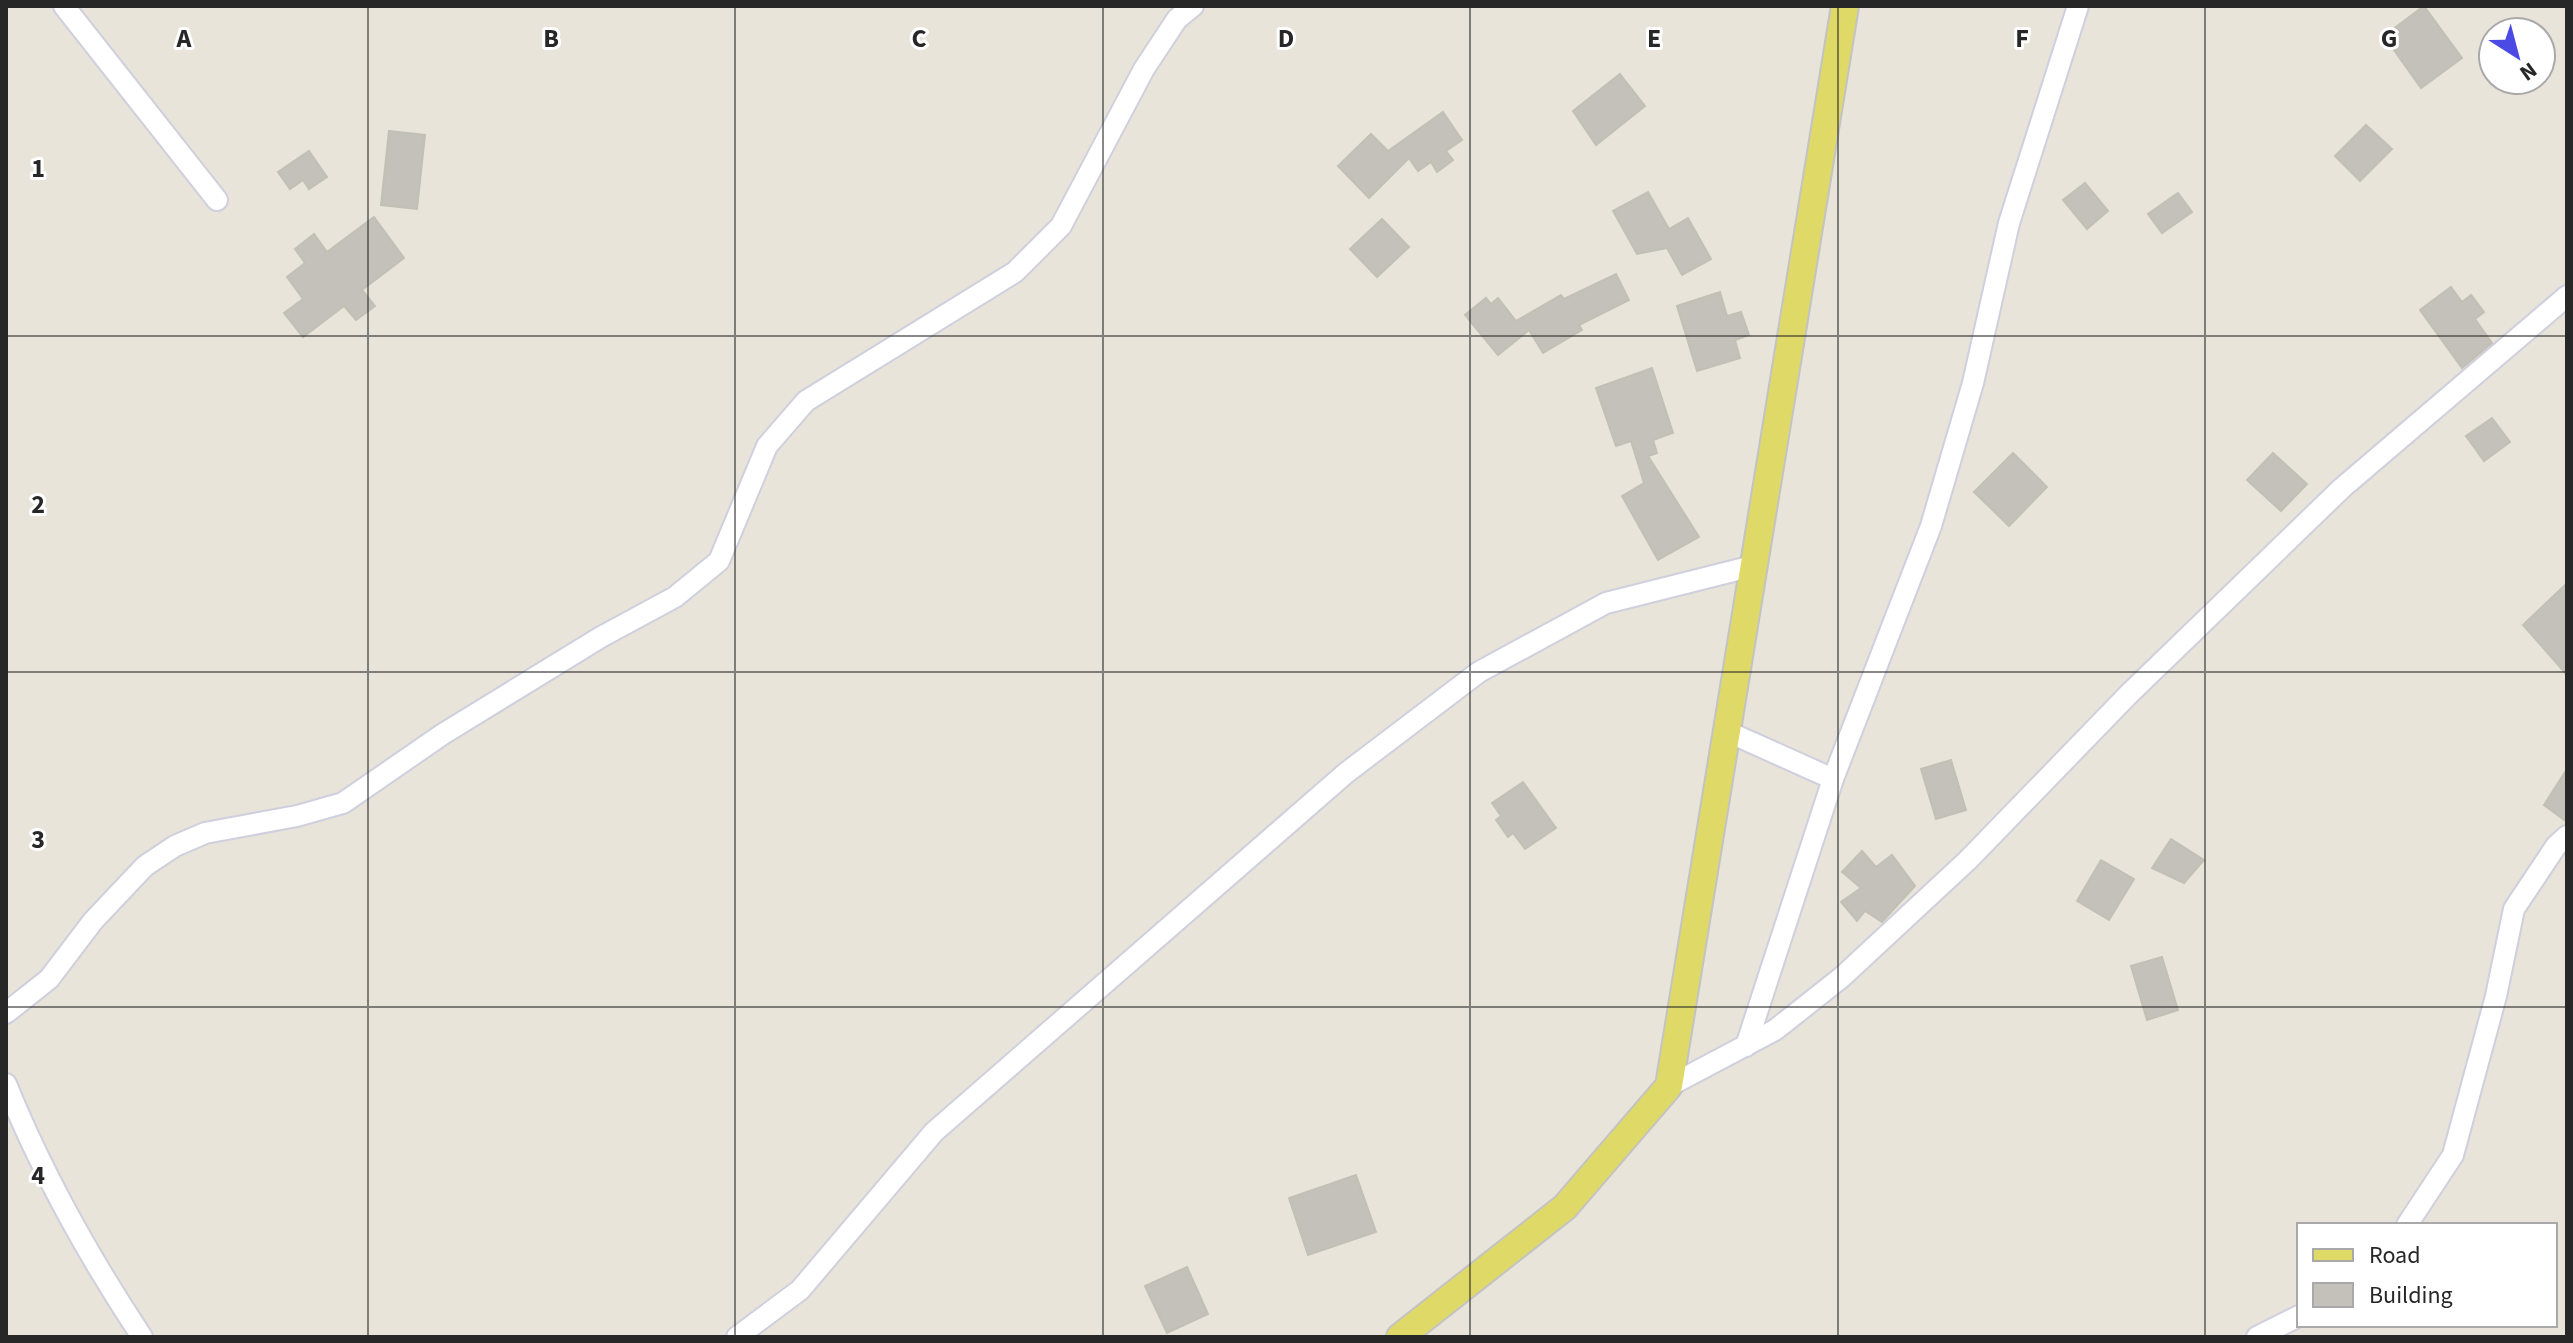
<svg xmlns="http://www.w3.org/2000/svg" width="2573" height="1343" font-family="'Source Sans 3',sans-serif">
<style>
.building{fill:#c3c1b9;stroke:#c2c0b4;stroke-width:2}
.lines{fill:none;stroke-linecap:round;stroke-linejoin:round}
.minor-casing{stroke:#cfcfde;stroke-width:24}
.major-casing{stroke:#c3c3c3;stroke-width:30}
.minor{stroke:#fff;stroke-width:20}
.major{stroke:#dfda67;stroke-width:26}
.grid{fill:none;stroke:#272727;stroke-width:2;stroke-opacity:0.55}
.grid-label{font-size:26px;text-anchor:middle;font-weight:bold;fill:#272727;stroke:#fff;stroke-width:6;stroke-linejoin:round;paint-order:stroke}
</style>
<rect width="100%" height="100%" fill="#e8e4d9"/>
<g class="building">
<polygon points="2424,6 2462,58 2421,88 2384,36"/>
<polygon points="1620,74 1645,106 1596,145 1573,111"/>
<polygon points="1443,112 1462,140 1446,151 1453,160 1437,172 1431,162 1418,171 1409,158 1369,198 1338,166 1371,134 1388,151"/>
<polygon points="2366,125 2392,149 2360,181 2335,156"/>
<polygon points="389,131 425,135 417,209 381,205"/>
<polygon points="309,151 327,177 309,189 303,180 290,189 278,172"/>
<polygon points="2085,183 2108,211 2087,229 2063,200"/>
<polygon points="1648,192 1669,229 1688,218 1711,259 1682,275 1667,248 1637,254 1613,211"/>
<polygon points="2178,193 2192,212 2162,233 2148,214"/>
<polygon points="374,217 404,258 362,290 375,306 356,320 344,306 303,337 284,313 303,299 287,277 305,263 295,249 314,234 327,252"/>
<polygon points="1382,219 1409,247 1377,277 1350,249"/>
<polygon points="1616,274 1629,300 1579,325 1582,330 1543,353 1529,330 1498,355 1465,315 1486,298 1491,304 1498,298 1516,321 1561,295 1564,299"/>
<polygon points="2451,287 2462,302 2471,295 2484,312 2475,319 2492,343 2462,368 2420,310"/>
<polygon points="1720,292 1727,316 1741,312 1749,335 1735,340 1740,358 1697,371 1677,306"/>
<polygon points="1652,368 1673,433 1653,440 1657,453 1648,456 1699,537 1658,560 1622,496 1644,483 1631,441 1616,446 1596,388"/>
<polygon points="2492,418 2510,442 2484,461 2466,436"/>
<polygon points="2013,453 2047,487 2009,526 1974,492"/>
<polygon points="2273,453 2307,484 2281,511 2247,480"/>
<polygon points="2567,583 2567,675 2523,625"/>
<polygon points="1951,760 1966,810 1936,819 1921,769"/>
<polygon points="2567,769 2567,822 2544,805"/>
<polygon points="1523,782 1556,828 1525,849 1513,833 1508,837 1496,820 1501,816 1492,803"/>
<polygon points="2171,839 2204,860 2184,883 2152,868"/>
<polygon points="1862,851 1876,867 1892,855 1915,886 1882,922 1865,911 1857,921 1841,902 1861,888 1842,872"/>
<polygon points="2101,860 2134,879 2109,920 2077,901"/>
<polygon points="2162,957 2178,1010 2147,1020 2131,966"/>
<polygon points="1356,1175 1376,1232 1308,1255 1289,1198"/>
<polygon points="1187,1267 1208,1314 1167,1333 1145,1286"/>
</g>
<g class="lines">
<g class="minor-casing">
<g id="minor">
<polyline points="64,6 217,200"/>
<polyline points="1726,731 1833,779"/>
<polyline points="6,1013 49,979 93,921 145,866 175,846 205,833 297,816 343,803 443,734 601,637 675,597 719,561 767,446 806,401 1015,272 1061,226 1144,69 1177,19 1193,6"/>
<polyline points="1746,1046 1833,779 1931,526 1973,383 2009,223 2078,6"/>
<path d="M6,1084C42,1173 89,1257 142,1337"/>
<polyline points="1669,1086 1775,1030 1842,977 1968,860 2129,694 2342,488 2567,296"/>
<polyline points="2407,1225 2453,1155 2496,996 2514,909 2556,846 2567,836"/>
<polyline points="737,1337 800,1290 934,1132 1346,773 1479,672 1606,603 1753,566"/>
<polyline points="2257,1337 2299,1316"/>
</g>
</g>
<g class="major-casing">
<polyline id="major" points="1400,1337 1565,1207 1669,1086 1845,6"/>
</g>
<use href="#minor" class="minor"/>
<use href="#major" class="major"/>
</g>
<path class="grid" d="M368,6V1337M735,6V1337M1103,6V1337M1470,6V1337M1838,6V1337M2205,6V1337M6,336H2567M6,672H2567M6,1007H2567"/>
<g class="grid-label">
<text x="184" y="47">A</text>
<text x="551" y="47">B</text>
<text x="919" y="47">C</text>
<text x="1286" y="47">D</text>
<text x="1654" y="47">E</text>
<text x="2022" y="47">F</text>
<text x="2389" y="47">G</text>
<text x="38" y="177">1</text>
<text x="38" y="513">2</text>
<text x="38" y="848">3</text>
<text x="38" y="1184">4</text>
</g>
<rect width="2573" height="1343" fill="none" stroke="#272727" stroke-width="16"/>
<rect x="2297" y="1223" width="260" height="104" fill="#ffffff" stroke="#a9a9a9" stroke-width="2"/>
<rect x="2313" y="1249" width="40" height="12" fill="#dfda67" stroke="#a9a9a9" stroke-width="2"/>
<text x="2369" y="1263" font-size="24" fill="#272727">Road</text>
<rect x="2313" y="1283" width="40" height="24" fill="#c3c1b9" stroke="#a9a9a9" stroke-width="2"/>
<text x="2369" y="1303" font-size="24" fill="#272727">Building</text>
<g transform="translate(2517 56) rotate(144)"><circle r="38" fill="#ffffff" stroke="#a9a9a9" stroke-width="2"/>
<path d="M0-6L14 30L0 20L-14 30Z" fill="#4b4ae4"/>
<text y="-12" font-size="22" font-weight="bold" text-anchor="middle" fill="#272727">N</text>
</g>
</svg>
